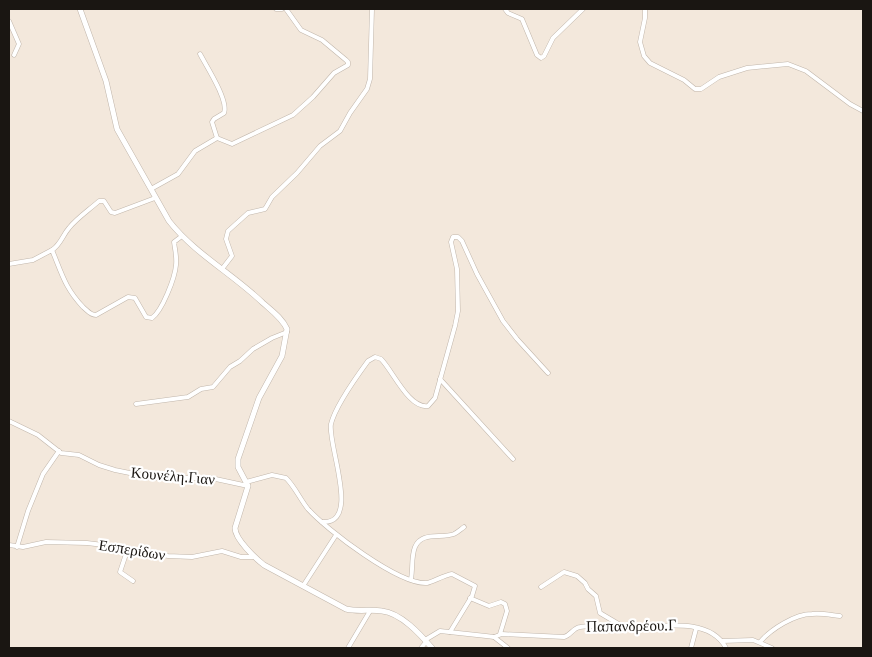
<svg xmlns="http://www.w3.org/2000/svg" width="872" height="657" font-family="Lora,serif">
<style>
.lines{fill:none;stroke-linecap:round;stroke-linejoin:round}
.minor-casing{stroke:#c1b6ab;stroke-width:5}
.secondary-casing{stroke:#c1b6ab;stroke-width:6}
.minor{stroke:#fff;stroke-width:4}
.secondary{stroke:#fff;stroke-width:5}
.labels{text-anchor:middle;stroke-width:4.5;stroke-linejoin:round;paint-order:stroke}
.street-label{font-size:15px;fill:#1a1612;stroke:#fff}
</style>
<rect width="100%" height="100%" fill="#f3e8dc"/>
<g class="lines">
<g class="minor-casing">
<g id="minor">
<polyline points="276,9 282,9"/>
<polyline points="505,9 508,13 522,19 537,55 541,58 544,56 553,38 583,9"/>
<polyline points="645,9 645,18 640,42 644,56 650,63 684,80 695,89 701,89 719,77 747,68 788,64 806,71 850,104 863,111"/>
<polyline points="9,21 19,44 14,55"/>
<path d="M200,54C207,67 229,101 224,113L214,119L212,122L217,138"/>
<polyline points="151,189 178,174 195,151 217,138 232,144 293,115 313,97 334,73 348,65 348,62 346,60 322,40 301,30 286,9"/>
<path d="M52,250C61,244 62,236 69,228C77,218 89,210 99,201H104L111,212L115,213L155,198"/>
<path d="M9,264L33,260L52,250C62,274 65,288 83,307C88,311 90,315 96,315L128,297L135,298L146,317L152,318C162,311 175,278 176,265C177,257 175,250 174,242L182,236"/>
<polyline points="222,269 232,256 226,239 228,231 248,213 265,209 272,197 297,173 320,146 340,131 350,113 367,89 370,79 372,9"/>
<polyline points="440,379 513,459"/>
<polyline points="136,404 188,397 201,389 213,387 230,367 240,361 253,349 272,338 287,332"/>
<polyline points="9,421 38,435 61,453 79,455 99,465 115,470 154,478 211,478 248,486"/>
<path d="M246,482L272,475L286,478C295,487 300,499 308,509C327,530 399,585 427,583C432,582 445,575 452,574L475,586L472,596L450,632"/>
<path d="M322,522C362,525 327,444 331,424C335,407 357,376 368,361L375,357L381,359C393,371 409,409 428,406L435,398L455,326L458,311L457,269L451,242L453,237H458L462,241L477,274L503,321L517,339L548,373"/>
<polyline points="9,545 23,547 46,542 87,543 128,548 168,556 192,557 222,551 241,557 254,557"/>
<polyline points="17,547 28,511 43,474 59,451"/>
<polyline points="128,548 120,572 133,581"/>
<path d="M411,579C413,569 411,557 415,547C422,531 441,539 454,534C458,532 461,529 464,527"/>
<polyline points="303,586 336,535"/>
<polyline points="541,587 564,572 577,576 585,583 588,589 596,596 600,613 622,626"/>
<polyline points="470,598 489,606 501,602 505,604 507,611 500,634"/>
<polyline points="494,637 508,648"/>
<path d="M425,640L440,631L486,636L494,637L502,634L564,637C571,635 573,628 580,627C597,624 613,628 630,628C659,627 709,616 726,648"/>
<polyline points="722,641 753,640 772,648"/>
<path d="M760,642C771,629 795,614 812,614C821,613 831,615 840,616"/>
<polyline points="348,648 370,611"/>
<polyline points="421,648 426,642"/>
<polyline points="691,648 696,629"/>
</g>
</g>
<g class="secondary-casing">
<path id="secondary" d="M80,9L106,81L117,129L169,221C195,254 233,274 263,303C272,311 282,318 287,329L282,356L259,398L238,459V467L248,486L235,528C235,539 255,558 264,565L346,609C358,612 370,609 382,611C401,613 420,634 432,648"/>
</g>
<use href="#minor" class="minor"/>
<use href="#secondary" class="secondary"/>
</g>
<g class="labels">
<g class="street-label">
<text transform="translate(173 476) rotate(5)" y="5">Κουνέλη.Γιαν</text>
<text transform="translate(132 550) rotate(9)" y="5">Εσπερίδων</text>
<text transform="translate(631 626) rotate(-1)" y="5">Παπανδρέου.Γ</text>
</g>
</g>
<rect width="872" height="657" fill="none" stroke="#1a1612" stroke-width="20"/>
</svg>
